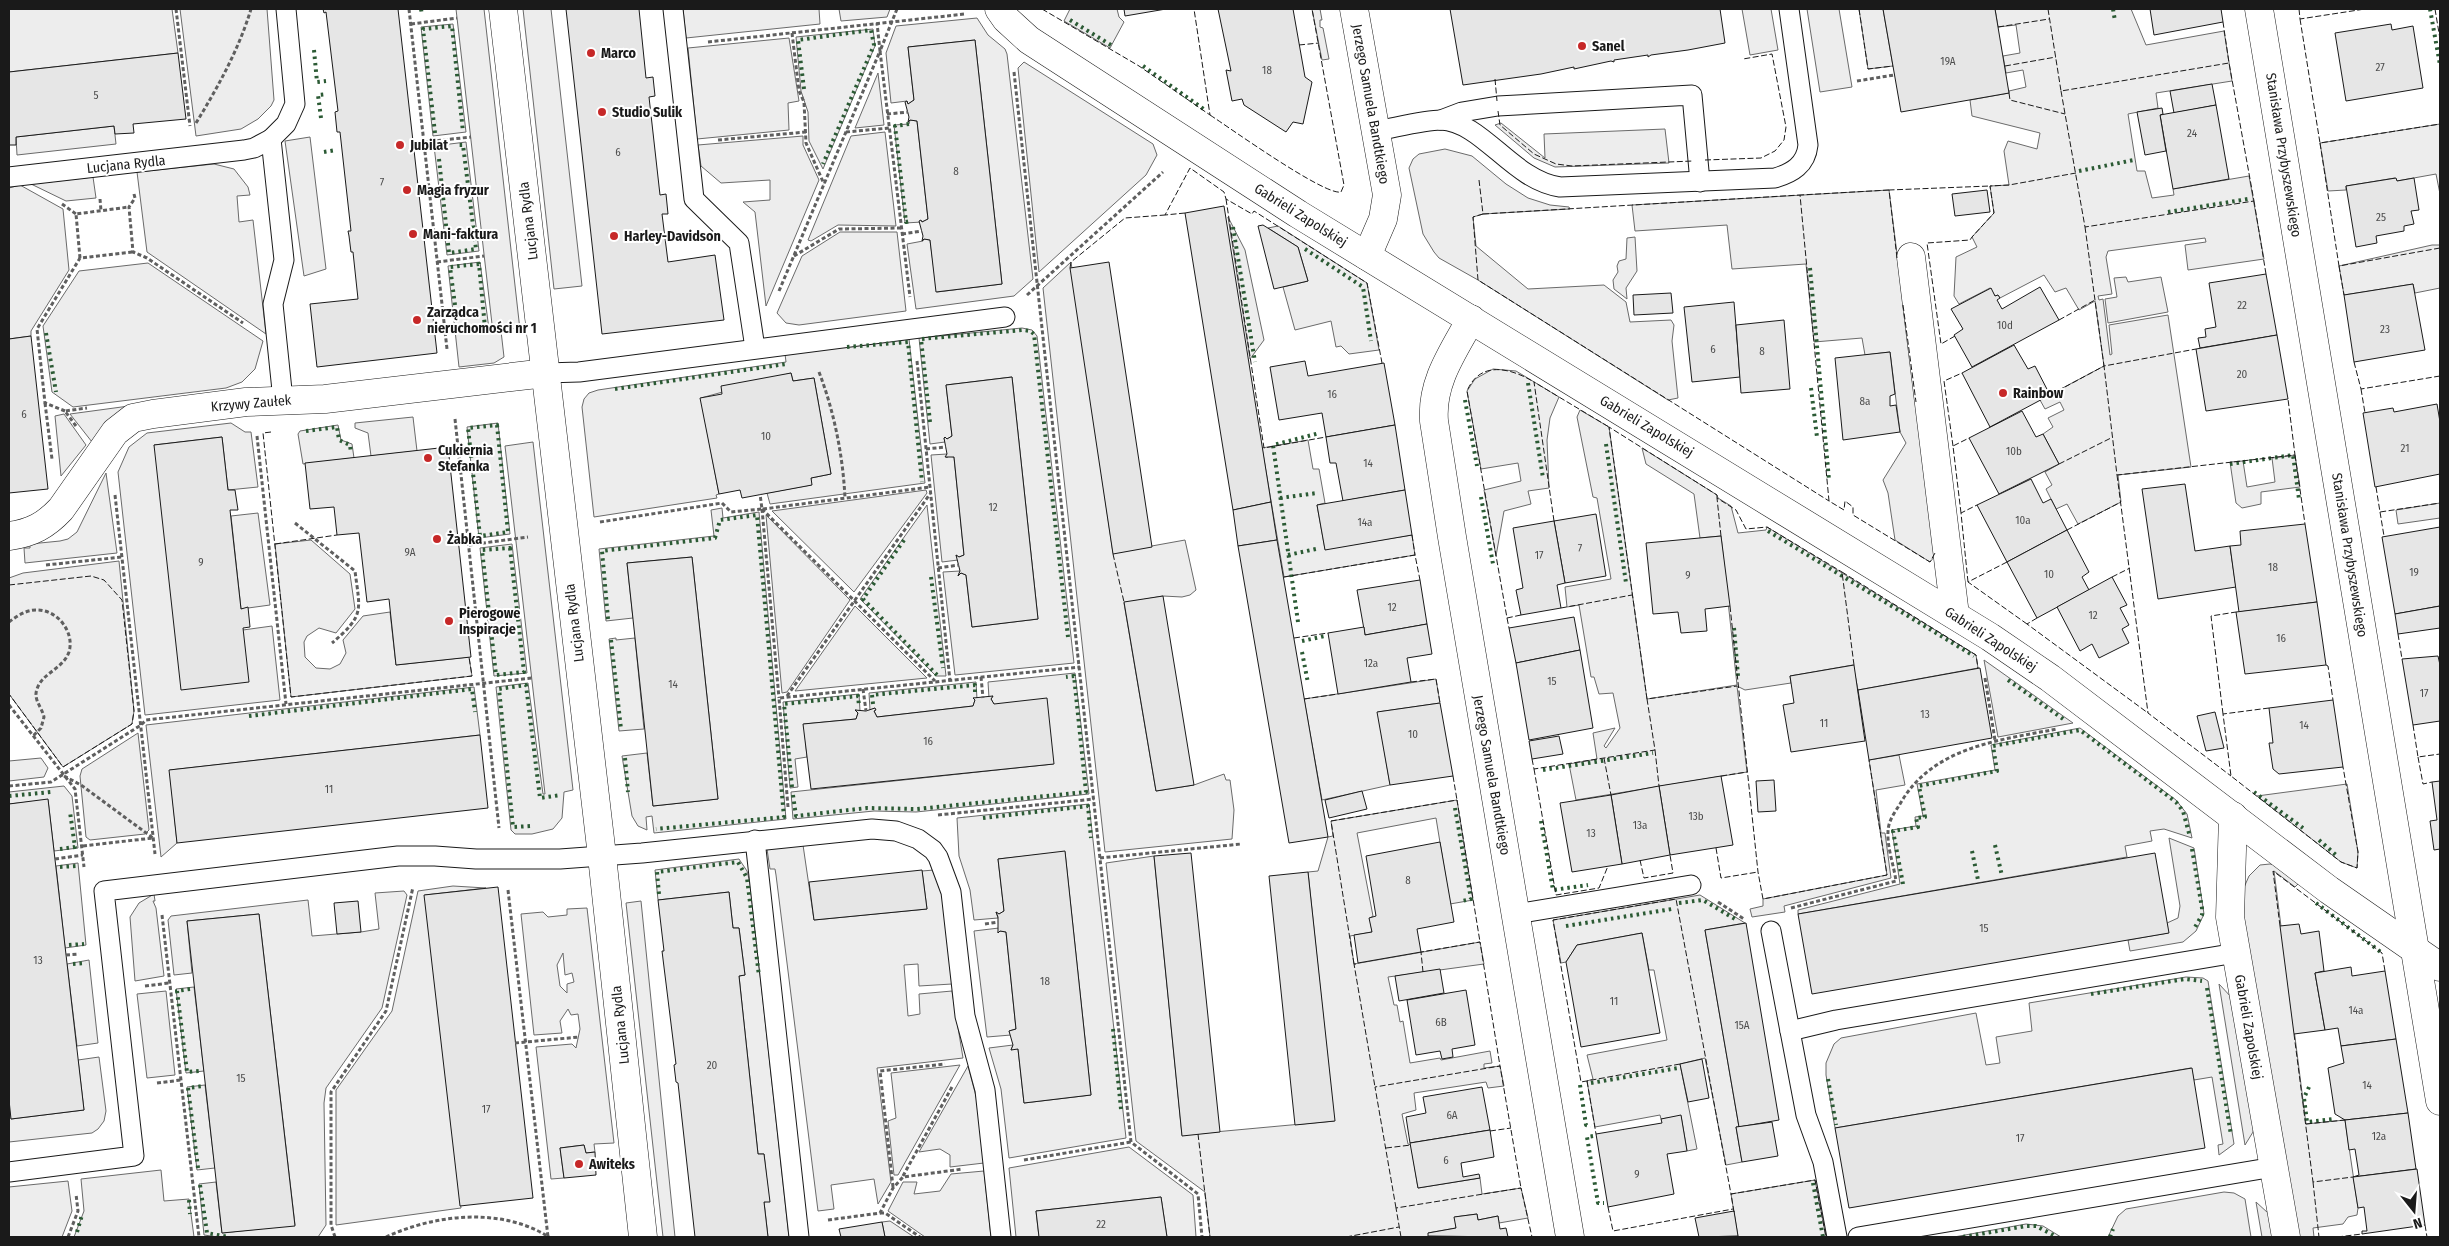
<svg xmlns="http://www.w3.org/2000/svg" width="2449" height="1246" font-family="'Fira Sans Condensed',sans-serif">
<style>
.built{fill:#ededed;stroke:#6a6a6a;fill-rule:evenodd}
.building{fill:#e6e6e6;stroke:#1a1a1a}
.lines{fill:none;stroke-linecap:round;stroke-linejoin:round}
.service-casing{stroke:#1a1a1a;stroke-width:21}
.minor-casing{stroke:#1a1a1a;stroke-width:29}
.path{stroke:#5f5f5f;stroke-width:3;stroke-dasharray:4 2.5;stroke-linecap:butt}
.service{stroke:#fff;stroke-width:19}
.minor{stroke:#fff;stroke-width:28}
.hedge{stroke:#2b5a34;stroke-width:4;stroke-dasharray:2.5 4;stroke-linecap:butt}
.fence{stroke:#1a1a1a;stroke-width:1;stroke-dasharray:6 2.5;stroke-linecap:butt}
.poi-dot{fill:#c62828;stroke:#fff;stroke-width:2}
.labels{text-anchor:middle;stroke-width:4;stroke-linejoin:round;paint-order:stroke}
.number-label{font-size:11px;fill:#4d4d4d}
.poi-label{font-size:14px;font-weight:bold;fill:#1a1a1a;stroke:#fff;text-anchor:start}
.street-label{font-size:14px;fill:#1a1a1a;stroke:#fff}
</style>
<rect width="100%" height="100%" fill="#fff"/>
<g class="built">
<polygon points="9,9 172,9 178,53 9,72"/>
<polygon points="180,9 267,9 274,100 271,106 258,119 241,129 196,136"/>
<polygon points="456,9 484,9 520,330 492,324"/>
<polygon points="523,9 551,9 582,286 554,289"/>
<polygon points="683,9 819,9 820,24 686,38"/>
<polygon points="839,9 890,9 887,17 841,21"/>
<polygon points="1070,9 1117,9 1119,17 1124,22 1110,48 1064,21"/>
<polygon points="1312,9 1320,9 1322,20 1320,20 1320,27 1323,28 1329,59 1322,60"/>
<polygon points="1742,9 1771,9 1778,50 1750,55"/>
<polygon points="1807,9 1839,9 1852,87 1820,92"/>
<polygon points="1859,9 1883,9 1893,66 1868,69"/>
<polygon points="1995,9 2131,9 2146,45 2224,31 2232,81 2156,93 2158,108 2128,114 2137,171 2145,171 2152,198 2174,195 2173,189 2249,176 2264,259 2188,270 2185,245 2206,242 2205,238 2108,251 2106,257 2112,294 2098,296 2099,300 2103,299 2110,355 2112,354 2109,325 2168,315 2191,467 2118,475 2121,502 2078,524 2067,504 2056,509 2046,489 2052,485 2045,472 2059,464 2043,434 2053,427 2048,418 2064,410 2060,402 2045,409 2040,400 2104,366 2095,301 2079,310 2066,288 2055,292 2044,275 2000,298 1998,295 1995,296 1990,288 1959,304 1954,296 1956,257 1977,247 1972,237 1994,213 1990,186 2009,185 2004,151 2008,141 2037,149 2040,133 1972,116 1970,100 2009,93 2009,91 2026,87 2023,70 2006,73 2003,56 2020,53 2016,25 1998,27"/>
<polygon points="977,18 988,35 1005,49 1007,54 1033,279 1014,296 916,309 907,244 923,241 924,239 930,240 937,292 1002,284 975,40 908,47 914,100 908,104 907,101 891,103 886,53 896,26"/>
<polygon points="453,24 466,132 433,136 421,27"/>
<polygon points="873,29 875,46 823,169 809,141 808,112 801,91 796,37"/>
<polygon points="789,38 799,101 788,103 789,130 697,139 688,48"/>
<polygon points="1024,62 1153,144 1157,155 1146,175 1039,272 1018,68"/>
<polygon points="878,73 884,125 855,128"/>
<polygon points="910,120 917,121 928,219 922,222 905,223 894,125 909,124"/>
<polygon points="1501,123 1545,158 1544,134 1665,129 1669,163 1555,167 1534,158 1495,125"/>
<polygon points="2440,124 2440,194 2436,174 2397,181 2395,178 2346,186 2346,190 2328,191 2320,143"/>
<polygon points="114,126 116,144 17,155 16,137"/>
<polygon points="885,132 896,226 838,225 811,241 808,240 851,136"/>
<polygon points="803,136 803,145 819,180 766,306 755,212 743,202 770,200 770,180 721,183 701,166 698,145"/>
<polygon points="310,137 326,269 304,276 285,141"/>
<polygon points="466,142 479,251 447,255 434,146"/>
<polygon points="1445,149 1472,156 1506,184 1528,198 1550,205 1569,207 1570,209 1483,214 1473,217 1476,246 1528,289 1604,285 1626,302 1630,322 1671,320 1674,325 1672,341 1678,398 1668,400 1478,280 1439,258 1434,252 1423,234 1409,168 1413,159 1419,154"/>
<polygon points="214,164 234,169 248,187 250,195 237,196 239,222 253,220 266,334 147,252 137,172"/>
<polygon points="93,177 96,198 66,201 31,184"/>
<polygon points="20,185 63,209 69,270 31,331 31,336 9,339 9,188"/>
<polygon points="1889,190 1935,556 1930,562 1895,540 1888,493 1883,480 1906,443 1900,432 1890,352 1865,355 1862,338 1814,342 1806,264 1732,269 1727,225 1635,231 1632,205"/>
<polygon points="1228,217 1245,250 1264,340 1250,359"/>
<polygon points="1278,226 1367,283 1379,350 1349,354 1341,346 1336,347 1331,321 1295,330 1283,287 1308,281 1298,247 1268,228"/>
<polygon points="840,232 897,232 906,311 799,325 786,323 777,313 802,256"/>
<polygon points="1635,237 1637,271 1626,288 1627,299 1614,289 1613,280 1618,272 1617,266 1619,261 1626,259 1627,238"/>
<polygon points="2432,245 2440,245 2440,288 2415,293 2413,284 2344,295 2339,266"/>
<polygon points="480,262 489,329 501,331 504,357 494,363 459,367 448,266"/>
<polygon points="1071,262 1113,553 1185,540 1196,590 1190,595 1182,597 1163,596 1124,603 1156,791 1194,785 1224,774 1226,780 1230,780 1234,810 1232,839 1105,852 1043,288"/>
<polygon points="148,263 263,341 255,369 242,382 226,388 73,407 52,392 43,326 79,271"/>
<polygon points="2126,277 2128,282 2161,277 2168,312 2108,323 2105,299 2117,297 2114,278"/>
<polygon points="1022,328 1032,330 1037,336 1074,663 955,675 943,572 960,571 958,576 961,573 966,575 972,627 1038,619 1012,377 946,385 952,436 947,439 944,438 945,442 930,444 919,338"/>
<polygon points="909,339 925,483 770,504 767,493 811,485 811,478 831,474 814,378 793,381 791,373 701,398 719,494 716,495 717,498 594,517 582,407 584,399 589,393 598,390 786,362 785,354"/>
<polygon points="1493,369 1516,371 1559,397 1550,418 1547,440 1549,488 1528,491 1531,504 1504,511 1496,556 1484,490 1521,481 1518,463 1481,469 1467,391 1475,379"/>
<polygon points="129,406 92,442 70,414"/>
<polygon points="1580,410 1609,427 1647,699 1737,685 1721,536 1700,538 1694,494 1646,464 1642,448 1717,495 1718,498 1731,506 1738,533 1766,530 1767,527 1976,655 1978,668 1858,690 1853,665 1790,676 1791,683 1745,690 1737,686 1747,772 1576,800 1569,764 1597,759 1593,733 1615,728 1604,746 1606,748 1620,728 1613,693 1599,694 1594,677 1591,677 1579,605 1567,607 1565,587 1611,579 1597,498 1593,497 1577,417"/>
<polygon points="64,414 86,445 61,476 55,416"/>
<polygon points="413,417 417,451 371,456 368,433 355,428 355,423"/>
<polygon points="231,423 245,432 251,432 258,487 228,490 222,437 154,445 243,630 272,626 280,700 145,715 118,472 129,447 147,433"/>
<polygon points="498,423 510,534 479,538 467,427"/>
<polygon points="338,425 341,440 352,444 354,458 303,464 298,434 300,431"/>
<polygon points="1308,440 1313,469 1319,469 1325,503 1317,505 1325,549 1412,535 1415,555 1284,577 1262,448"/>
<polygon points="533,442 573,790 564,792 562,818 553,829 532,834 515,834 511,830 496,687 528,683 543,794 545,794 505,446"/>
<polygon points="947,454 946,457 947,458 948,456 954,457 964,555 959,557 956,555 958,560 942,562 931,455"/>
<polygon points="2295,455 2300,487 2261,492 2261,504 2242,508 2236,503 2230,462 2243,461 2247,487 2275,482 2272,458"/>
<polygon points="106,473 117,553 25,563 24,548 30,548 30,544 60,541 68,539 77,532"/>
<polygon points="926,490 927,493 854,592 772,511"/>
<polygon points="2440,503 2440,518 2398,524 2396,510"/>
<polygon points="927,505 946,676 936,676 860,599"/>
<polygon points="722,508 723,518 759,512 786,819 654,833 652,816 646,817 647,830 638,826 632,816 622,756 647,753 653,806 718,799 692,557 627,563 633,618 606,621 599,549 714,536 711,510"/>
<polygon points="258,513 270,605 241,609 231,516"/>
<polygon points="766,515 850,600 787,692 782,693"/>
<polygon points="311,540 350,574 355,609 336,633 319,628 307,636 304,642 305,657 316,668 330,669 340,664 346,653 343,640 363,616 390,612 396,665 469,657 472,676 291,697 275,544"/>
<polygon points="512,544 527,673 494,676 480,548"/>
<polygon points="119,561 134,711 132,724 63,767 9,694 9,578 23,573"/>
<polygon points="855,606 927,678 795,691"/>
<polygon points="616,638 616,640 635,638 644,729 619,731 609,639"/>
<polygon points="1984,660 2073,723 1998,737"/>
<polygon points="1075,673 1089,794 916,812 874,811 793,819 791,792 1053,764 994,704 991,699 993,696 989,698 988,682"/>
<polygon points="1436,679 1440,703 1378,712 1390,785 1322,800 1304,699"/>
<polygon points="976,682 977,699 973,698 975,700 973,706 877,717 874,711 875,708 870,710 869,693"/>
<polygon points="474,687 480,735 170,770 177,843 161,857 146,725"/>
<polygon points="859,694 860,711 855,710 858,713 856,719 804,724 807,757 795,759 798,787 790,788 783,702"/>
<polygon points="2080,728 2176,800 2187,814 2192,838 2164,829 2150,831 2152,841 2125,846 2127,857 1798,914 1798,910 1900,884 1892,830 1916,826 1915,817 1923,816 1917,784 1995,770 1991,745"/>
<polygon points="138,733 149,830 145,834 90,840 86,837 80,776 82,769"/>
<polygon points="1899,755 1905,785 1876,790 1881,833 1885,833 1891,878 1784,906 1785,912 1752,917 1750,909 1763,906 1763,899 1887,875 1869,760"/>
<polygon points="41,758 48,768 44,777 9,781 9,761"/>
<polygon points="2347,784 2358,852 2357,868 2341,862 2257,796"/>
<polygon points="64,786 72,796 78,848 54,851 48,800 9,804 9,792"/>
<polygon points="1457,800 1473,900 1450,904 1436,818 1357,833 1373,916 1370,918 1372,932 1350,936 1354,964 1480,942 1484,964 1388,977 1394,1005 1397,1005 1400,1022 1403,1021 1410,1063 1440,1058 1441,1060 1490,1051 1492,1063 1484,1064 1484,1068 1500,1066 1504,1086 1488,1088 1486,1082 1414,1093 1416,1110 1402,1114 1408,1144 1411,1145 1418,1188 1480,1178 1482,1194 1521,1188 1528,1218 1499,1223 1498,1216 1478,1220 1477,1214 1455,1217 1456,1228 1428,1233 1431,1237 1210,1237 1205,1192 1136,1141 1106,863 1154,856 1182,1135 1334,1121 1308,872 1318,871 1328,837 1333,836 1331,821"/>
<polygon points="1089,804 1126,1138 1009,1158 1001,1089 989,1048 1013,1045 1011,1050 1014,1048 1018,1049 1024,1103 1091,1095 1065,852 998,859 1004,911 999,914 996,912 998,918 974,920 970,890 959,856 957,818"/>
<polygon points="2169,838 2194,848 2204,914 2196,931 2183,942 2130,951 2128,940 2168,933 2167,923 2178,918 2180,906"/>
<polygon points="803,845 814,920 927,909 922,871 934,870 942,895 952,984 919,986 918,964 904,965 908,1016 920,1014 919,994 952,991 963,1058 877,1068 891,1182 878,1204 874,1179 831,1185 834,1209 818,1211 776,875 775,869 770,869 767,849"/>
<polygon points="739,859 747,871 750,883 789,1237 768,1237 764,1202 769,1201 764,1154 758,1154 739,976 745,975 739,928 733,928 729,892 658,900 655,870"/>
<polygon points="78,863 86,945 65,948 56,866"/>
<polygon points="2270,864 2275,865 2299,883 2295,887 2274,871 2306,1124 2345,1120 2358,1208 2357,1215 2348,1217 2343,1224 2313,1228 2314,1237 2297,1237 2241,914 2242,892 2249,876 2260,865"/>
<polygon points="453,886 486,888 425,895 461,1208 336,1225 336,1090 392,1011 418,891"/>
<polygon points="404,891 407,895 382,1008 326,1088 324,1103 326,1225 318,1237 218,1237 204,1235 199,1184 216,1182 222,1233 295,1225 259,914 187,921 192,973 174,975 168,920 171,916 308,900 312,936 361,932 379,929 375,893"/>
<polygon points="154,894 155,901 153,901 156,908 164,976 135,981 130,917 139,903"/>
<polygon points="1700,895 1745,923 1705,930 1739,1127 1736,1127 1742,1162 1726,1165 1705,1058 1680,1064 1697,1149 1687,1151 1681,1116 1661,1119 1660,1115 1595,1127 1587,1081 1593,1079 1587,1055 1667,1040 1654,970 1649,970 1642,933 1577,945 1566,962 1561,963 1553,920"/>
<polygon points="641,901 675,1237 663,1237 626,903"/>
<path d="M587,908L614,1143L594,1144L595,1152L586,1153L584,1145L560,1148L564,1178L551,1179L536,1047L572,1044L576,1048L580,1029L578,1014L571,1015L568,1009L560,1021L562,1033L534,1035L521,914L543,912L548,917L567,915V909ZM563,953L565,975L572,973L574,982L567,984V993L560,986L557,965Z"/>
<polygon points="999,928 998,933 1000,931 1006,932 1016,1029 1009,1031 1011,1035 987,1037 974,931"/>
<polygon points="89,960 98,1043 77,1046 67,964"/>
<polygon points="2186,977 2203,978 2208,981 2234,1144 2219,1155 2218,1145 2223,1144 2212,1077 2194,1080 2191,1068 1835,1128 1826,1075 1826,1063 1834,1044 1841,1038 1976,1013 1986,1065 2000,1063 1996,1037 2032,1031 2029,1003"/>
<polygon points="2219,984 2232,998 2255,1123 2253,1132 2245,1145"/>
<polygon points="194,987 204,1071 186,1073 176,989"/>
<polygon points="166,991 175,1075 147,1078 137,994"/>
<polygon points="99,1057 106,1111 104,1121 98,1129 92,1133 9,1142 9,1100 11,1119 84,1110 78,1060"/>
<polygon points="960,1065 898,1175 894,1175 888,1121 896,1118 891,1073"/>
<polygon points="968,1066 977,1100 984,1163 950,1167 950,1155 940,1149 919,1152"/>
<polygon points="205,1085 215,1168 197,1170 187,1087"/>
<polygon points="1129,1147 1193,1195 1196,1237 1167,1237 1161,1197 1036,1211 1039,1237 1016,1237 1009,1168"/>
<polygon points="161,1170 164,1201 189,1199 194,1237 74,1237 84,1211 81,1179"/>
<polygon points="984,1171 991,1237 925,1237 888,1211 903,1182 917,1182 914,1194 940,1191 951,1174"/>
<polygon points="1815,1180 1826,1237 1738,1237 1731,1194"/>
<polygon points="68,1181 72,1211 62,1237 9,1237 9,1187"/>
<polygon points="2224,1192 2234,1193 2245,1199 2251,1237 2108,1237 2118,1216 2126,1209"/>
<polygon points="2256,1202 2268,1213 2277,1237 2262,1237"/>
<polygon points="890,1221 914,1237 885,1237 882,1222"/>
<polygon points="2026,1224 2043,1226 2061,1237 1954,1237"/>
</g>
<g class="building">
<polygon points="323,9 398,9 437,353 317,367 310,304 358,299 353,252 351,252 349,236 348,231 351,231 340,132 337,132 335,112 338,111 326,12 324,13"/>
<polygon points="566,9 639,9 646,78 653,77 655,96 649,97 660,195 666,194 668,214 662,214 668,262 715,255 724,320 602,334"/>
<polygon points="1124,9 1166,9 1125,16"/>
<polygon points="1218,9 1293,9 1305,77 1312,82 1303,124 1293,122 1286,132 1244,105 1242,99 1232,101 1226,70 1231,71"/>
<polygon points="1450,9 1720,9 1725,43 1688,50 1651,55 1648,57 1648,55 1614,60 1614,62 1611,61 1574,69 1574,67 1541,74 1463,85"/>
<polygon points="1883,9 1995,9 2009,93 1901,112"/>
<polygon points="2150,9 2221,9 2223,22 2154,35"/>
<polygon points="2391,24 2392,30 2413,26 2423,88 2346,101 2335,33"/>
<polygon points="975,40 1002,284 936,292 930,240 924,239 922,241 923,236 919,221 921,220 922,222 928,219 917,121 910,120 908,122 909,117 905,102 907,101 908,104 914,100 908,47"/>
<polygon points="178,53 186,119 133,124 134,133 115,134 114,126 16,137 16,145 9,145 9,72"/>
<polygon points="2212,84 2216,105 2174,113 2170,91"/>
<polygon points="2216,105 2229,179 2173,189 2160,115"/>
<polygon points="2162,108 2163,114 2160,115 2166,151 2145,155 2137,112"/>
<polygon points="2396,178 2397,181 2414,178 2419,210 2411,211 2414,224 2404,226 2404,231 2376,236 2377,243 2356,247 2346,186"/>
<polygon points="1987,190 1990,212 1955,216 1952,194"/>
<polygon points="1224,206 1271,502 1233,510 1185,213"/>
<polygon points="1263,225 1298,247 1308,281 1274,289 1258,226"/>
<polygon points="1109,262 1152,547 1113,554 1070,268"/>
<polygon points="2266,274 2277,335 2200,348 2198,338 2206,337 2205,329 2216,327 2209,283"/>
<polygon points="2413,284 2425,350 2354,362 2344,295"/>
<polygon points="2040,287 2059,320 1972,367 1954,335 1963,329 1951,309 1991,288 1995,296 1998,295 2000,298 1997,300 2002,309"/>
<polygon points="1671,293 1673,313 1634,315 1633,295"/>
<polygon points="1734,302 1740,377 1692,382 1684,307"/>
<polygon points="1784,320 1790,389 1741,393 1736,325"/>
<polygon points="2277,335 2288,399 2206,411 2196,349"/>
<polygon points="31,336 48,489 9,493 9,339"/>
<polygon points="2014,345 2028,369 2035,366 2050,395 1990,427 1962,373"/>
<polygon points="1890,352 1895,394 1890,396 1890,406 1896,405 1900,432 1843,440 1835,358"/>
<polygon points="1305,361 1308,376 1384,363 1395,425 1326,437 1322,413 1279,420 1270,367"/>
<polygon points="791,373 793,381 814,378 831,474 811,478 812,485 742,498 740,490 719,494 700,398 722,394 721,386"/>
<polygon points="1012,377 1038,619 972,627 966,575 961,573 958,576 960,571 956,555 959,557 964,555 954,457 945,457 947,454 944,438 945,437 947,439 952,436 946,385"/>
<polygon points="2437,404 2440,422 2440,474 2375,487 2363,413 2393,408 2394,412"/>
<polygon points="2022,411 2036,437 2043,434 2059,464 1999,494 1969,438"/>
<polygon points="1395,425 1405,490 1343,501 1336,463 1330,463 1326,437"/>
<polygon points="222,437 228,490 235,490 238,510 230,510 241,609 248,607 250,627 243,628 249,682 181,690 154,445"/>
<polygon points="448,447 471,657 396,665 389,599 367,602 359,533 337,535 334,507 310,509 305,463"/>
<polygon points="2031,479 2043,503 2051,499 2067,530 2007,562 1977,505"/>
<polygon points="2185,484 2195,551 2230,546 2236,587 2158,599 2142,489"/>
<polygon points="1405,490 1412,535 1325,550 1317,505"/>
<polygon points="1271,502 1277,540 1238,546 1233,510"/>
<polygon points="1596,514 1606,576 1565,583 1554,521"/>
<polygon points="1554,521 1565,583 1557,585 1561,608 1521,615 1516,590 1523,588 1513,528"/>
<polygon points="2305,524 2317,602 2239,612 2230,546 2241,545 2240,531"/>
<polygon points="2440,527 2440,606 2395,614 2382,537"/>
<polygon points="2067,530 2089,572 2082,577 2089,590 2037,618 2007,562"/>
<polygon points="1721,536 1730,606 1705,609 1707,631 1681,633 1678,612 1653,614 1646,543"/>
<polygon points="1277,540 1328,837 1289,843 1238,546"/>
<polygon points="692,557 718,799 653,806 627,563"/>
<polygon points="2112,577 2127,605 2120,608 2129,625 2122,629 2129,643 2099,658 2092,644 2080,651 2057,607"/>
<polygon points="1420,580 1427,624 1365,635 1357,590"/>
<polygon points="1163,596 1194,785 1156,791 1124,602"/>
<polygon points="2317,602 2326,665 2245,674 2236,612"/>
<polygon points="2440,606 2440,628 2398,634 2395,614"/>
<polygon points="1574,617 1580,650 1516,663 1509,628"/>
<polygon points="1427,624 1432,654 1407,658 1411,682 1338,694 1328,633 1364,627 1365,635"/>
<polygon points="1580,650 1593,728 1529,740 1516,663"/>
<polygon points="2438,656 2440,665 2440,721 2413,725 2402,659"/>
<polygon points="1854,665 1865,741 1791,752 1783,705 1794,703 1790,676"/>
<polygon points="1980,668 1992,738 1869,760 1858,690"/>
<polygon points="993,696 991,699 994,704 1047,698 1054,764 811,789 803,724 856,719 858,713 855,710 866,711 875,708 876,710 874,711 877,717 973,706 975,700 973,698"/>
<polygon points="2333,700 2343,767 2279,774 2273,769 2269,743 2273,743 2269,708"/>
<polygon points="1440,703 1453,776 1390,785 1377,712"/>
<polygon points="2215,712 2224,748 2206,751 2197,716"/>
<polygon points="480,735 488,808 177,843 169,770"/>
<polygon points="1559,736 1563,754 1532,759 1529,741"/>
<polygon points="1721,776 1733,845 1670,855 1659,786"/>
<polygon points="1774,780 1776,811 1758,812 1756,781"/>
<polygon points="2440,781 2440,849 2434,850 2430,821 2437,820 2432,782"/>
<polygon points="1659,786 1670,855 1622,864 1611,795"/>
<polygon points="1362,791 1367,809 1329,818 1325,800"/>
<polygon points="1611,795 1622,864 1572,872 1560,803"/>
<polygon points="48,799 84,1110 11,1119 9,1100 9,804"/>
<polygon points="1440,842 1454,922 1417,929 1421,952 1358,963 1354,935 1372,932 1369,918 1376,916 1366,856"/>
<polygon points="1065,851 1091,1095 1024,1103 1018,1049 1011,1050 1013,1045 1009,1031 1016,1029 1006,932 1000,931 998,933 998,917 996,912 999,914 1004,911 998,859"/>
<polygon points="1191,853 1220,1132 1182,1136 1154,856"/>
<polygon points="2155,853 2169,933 1812,994 1798,914"/>
<polygon points="922,870 927,909 814,920 809,882"/>
<polygon points="1308,872 1335,1121 1295,1125 1269,876"/>
<polygon points="498,887 533,1198 460,1206 424,895"/>
<polygon points="729,892 733,928 739,928 745,975 739,976 758,1154 764,1154 770,1202 764,1202 768,1237 695,1237 678,1083 676,1082 674,1065 676,1064 662,951 664,951 658,900"/>
<polygon points="358,901 361,932 337,934 334,903"/>
<polygon points="259,914 295,1226 222,1233 187,921"/>
<polygon points="1746,923 1779,1120 1739,1127 1705,930"/>
<polygon points="2299,924 2301,934 2319,931 2324,971 2315,973 2325,1030 2294,1034 2280,926"/>
<polygon points="1642,933 1660,1033 1581,1047 1566,962 1577,945"/>
<polygon points="2351,967 2352,976 2385,971 2396,1039 2341,1046 2338,1028 2325,1030 2315,973"/>
<polygon points="1440,969 1444,993 1399,1001 1395,976"/>
<polygon points="1466,990 1475,1045 1452,1049 1453,1057 1442,1059 1440,1051 1416,1055 1407,1000"/>
<polygon points="2396,1039 2408,1113 2345,1120 2335,1114 2328,1068 2344,1063 2341,1046"/>
<polygon points="1702,1059 1709,1098 1688,1102 1680,1064"/>
<polygon points="2192,1068 2205,1148 1849,1208 1835,1128"/>
<polygon points="1482,1087 1490,1130 1410,1143 1406,1117 1426,1113 1423,1097"/>
<polygon points="2408,1113 2416,1169 2353,1177 2359,1175 2355,1149 2349,1150 2345,1120"/>
<polygon points="1681,1115 1687,1151 1667,1154 1674,1194 1608,1207 1596,1134 1662,1123 1661,1119"/>
<polygon points="1772,1122 1778,1156 1742,1162 1736,1127"/>
<polygon points="1490,1130 1494,1157 1461,1163 1463,1177 1479,1174 1480,1178 1418,1188 1410,1143"/>
<polygon points="584,1145 586,1153 595,1152 596,1175 564,1178 560,1148"/>
<polygon points="2417,1169 2425,1225 2362,1234 2362,1231 2367,1231 2364,1207 2358,1208 2353,1177"/>
<polygon points="1161,1197 1167,1237 1039,1237 1036,1211"/>
<polygon points="1734,1211 1738,1236 1699,1237 1695,1218"/>
<polygon points="1477,1214 1478,1220 1498,1216 1500,1229 1506,1228 1508,1237 1428,1236 1428,1233 1456,1228 1454,1217"/>
<polygon points="882,1222 885,1237 841,1237 839,1229"/>
</g>
<g class="lines">
<g class="service-casing">
<g id="service">
<polyline points="673,9 694,199 739,243 755,348"/>
<polyline points="1441,120 1462,112 1498,106 1692,95 1700,182"/>
<path d="M1376,131C1394,128 1424,120 1441,120C1483,122 1512,180 1560,187L1775,178C1792,173 1806,165 1808,145L1789,9"/>
<polyline points="271,139 286,124 295,104 286,9"/>
<polyline points="9,177 244,150 254,148 271,139 284,260 273,304 283,400"/>
<polyline points="546,373 579,372 1005,317"/>
<polyline points="755,840 799,1237"/>
<polyline points="1515,914 1691,885"/>
<polyline points="1771,931 1790,1031"/>
<polyline points="9,1172 134,1156 104,891 398,856 435,856 476,859 560,859 642,853 872,829 896,831 918,839 933,850 938,857 951,892 965,1016 985,1090 1001,1237"/>
<polyline points="1837,1237 1823,1162 1806,1115 1790,1031 1836,1020 2236,953"/>
<polyline points="1858,1237 2274,1167"/>
</g>
</g>
<g class="minor-casing">
<g id="minor">
<polyline points="503,9 602,856 643,1237"/>
<polyline points="999,9 1006,19 1029,40 1298,214 1990,637 2050,678 2329,890 2440,967"/>
<polyline points="1354,9 1387,195 1383,219 1367,256"/>
<polyline points="2259,9 2440,1101"/>
<polyline points="1911,257 1955,615"/>
<path d="M1471,319C1453,352 1431,382 1434,421L1452,537L1570,1237"/>
<path d="M9,536C32,533 46,525 61,509L115,432L133,418L153,414L246,402L325,399L546,373"/>
<polyline points="2233,816 2230,917 2286,1237"/>
</g>
</g>
<g class="path">
<polyline points="176,9 190,126"/>
<polyline points="409,9 447,349"/>
<polyline points="897,9 880,51 910,297"/>
<polyline points="411,24 457,18"/>
<polyline points="792,33 799,91 804,102 806,143 824,184"/>
<polyline points="708,42 965,14"/>
<polyline points="1014,72 1131,1142 1198,1194 1202,1237"/>
<polyline points="1857,81 1894,75"/>
<polyline points="887,114 908,112"/>
<path d="M196,123C218,87 239,49 251,9"/>
<polyline points="846,132 889,128"/>
<polyline points="718,140 806,132"/>
<polyline points="424,142 471,137"/>
<polyline points="134,194 135,198 129,207 133,252 147,258 243,323"/>
<polyline points="100,199 101,211"/>
<polyline points="62,204 76,214"/>
<polyline points="902,234 922,231"/>
<polyline points="794,256 839,229 901,228"/>
<polyline points="80,258 76,214 129,207"/>
<polyline points="437,262 484,256"/>
<polyline points="779,291 880,51 877,23"/>
<polyline points="1027,295 1163,172"/>
<polyline points="917,361 950,681"/>
<path d="M819,372C834,411 843,456 845,498"/>
<polyline points="45,403 52,459"/>
<polyline points="65,411 45,403 37,329 80,258 133,252"/>
<polyline points="455,419 499,828"/>
<polyline points="76,426 65,411 87,408"/>
<polyline points="257,436 286,704"/>
<polyline points="926,449 946,447"/>
<polyline points="115,495 155,854"/>
<polyline points="762,509 935,681"/>
<polyline points="762,509 779,698"/>
<polyline points="763,509 930,487"/>
<polyline points="600,522 722,503 731,512 762,509 760,494"/>
<path d="M295,523L355,571C360,611 365,615 332,643"/>
<polyline points="469,545 528,537"/>
<polyline points="46,565 122,557"/>
<polyline points="938,568 959,565"/>
<path d="M9,622C17,616 26,610 36,610C57,609 75,632 69,652C63,669 42,673 37,689C33,700 42,707 44,717L41,728L32,737"/>
<polyline points="981,677 983,698"/>
<polyline points="1985,678 1995,740"/>
<polyline points="863,689 866,711"/>
<polyline points="787,696 930,494"/>
<polyline points="9,705 75,789 84,867"/>
<polyline points="64,776 81,785 153,838"/>
<polyline points="9,786 51,782 141,725 146,720 532,678"/>
<polyline points="788,807 779,698 1080,667"/>
<polyline points="938,815 1094,799"/>
<polyline points="83,846 153,838"/>
<polyline points="1100,858 1241,844"/>
<polyline points="55,859 83,855"/>
<polyline points="508,890 548,1237"/>
<polyline points="1718,902 1744,919"/>
<path d="M1791,908L1896,881C1894,866 1887,847 1888,832C1888,821 1895,812 1900,804C1932,747 1999,740 2057,729"/>
<polyline points="162,915 199,1237"/>
<polyline points="985,924 998,922"/>
<polyline points="66,955 79,954"/>
<polyline points="145,986 169,983"/>
<polyline points="515,1043 579,1037"/>
<polyline points="157,1083 181,1080"/>
<polyline points="1024,1160 1131,1142"/>
<polyline points="903,1176 952,1087"/>
<polyline points="893,1187 880,1071 945,1064"/>
<polyline points="880,1213 885,1213 920,1237"/>
<polyline points="828,1220 880,1213 893,1188 903,1177 963,1169"/>
<polyline points="68,1237 78,1211 76,1194"/>
<polyline points="335,1237 331,1225 331,1092 386,1011 413,887"/>
<path d="M386,1237C436,1214 501,1207 549,1237"/>
</g>
<use href="#service" class="service"/>
<use href="#minor" class="minor"/>
<g class="hedge">
<polyline points="421,9 422,15"/>
<polyline points="449,9 449,10"/>
<polyline points="2113,9 2115,21"/>
<polyline points="2430,9 2440,65"/>
<polyline points="1070,20 1111,45"/>
<polyline points="314,50 317,82 326,81"/>
<polyline points="1143,66 1205,110"/>
<polyline points="804,89 798,40 871,30 874,45 823,164"/>
<polyline points="321,118 318,95 327,94"/>
<polyline points="909,124 895,126 906,222 910,221"/>
<polyline points="435,133 423,29 452,26 463,132"/>
<polyline points="324,152 336,150"/>
<polyline points="439,159 449,253 476,249 463,145 457,145"/>
<polyline points="2079,171 2134,160"/>
<polyline points="2168,212 2248,199"/>
<polyline points="1233,227 1255,362"/>
<polyline points="1305,249 1363,287 1371,341"/>
<polyline points="1810,268 1829,480"/>
<polyline points="455,305 450,267 479,264 485,328"/>
<polyline points="46,333 56,392"/>
<polyline points="847,347 908,342 922,482"/>
<polyline points="1528,383 1543,478"/>
<polyline points="1811,388 1817,437"/>
<polyline points="615,389 786,364"/>
<polyline points="1465,400 1477,466"/>
<polyline points="930,422 921,339 1023,330 1030,331 1034,334 1068,637"/>
<polygon points="497,425 508,532 480,536 468,428"/>
<polyline points="306,431 337,427 339,440 350,445 351,453"/>
<polyline points="1606,444 1626,583"/>
<polyline points="2230,464 2293,455 2299,499"/>
<polyline points="1481,497 1493,564"/>
<polyline points="1280,498 1317,493"/>
<polyline points="1768,531 1974,656"/>
<polyline points="904,540 863,599 937,675"/>
<polygon points="510,548 524,672 496,675 482,550"/>
<polyline points="1288,555 1316,549"/>
<polyline points="931,577 943,668"/>
<polyline points="608,619 602,551 715,538 720,520 757,515 784,817 656,829"/>
<polyline points="1298,622 1273,445 1320,433"/>
<polyline points="1734,628 1738,676"/>
<polyline points="611,640 621,729"/>
<polyline points="1302,641 1325,636"/>
<polyline points="1302,652 1308,683"/>
<polyline points="2008,680 2066,721"/>
<polyline points="873,704 872,695 975,685 975,694"/>
<polyline points="249,716 472,689 475,712"/>
<polyline points="625,758 628,792"/>
<polyline points="1543,770 1653,753"/>
<polyline points="792,787 784,704 858,696 859,706"/>
<polyline points="2254,792 2303,828"/>
<polyline points="793,795 796,816 867,808 917,809 1086,792 1074,676 1066,677"/>
<polyline points="9,796 51,792"/>
<polyline points="1455,808 1471,899 1462,901"/>
<polyline points="983,818 1088,806 1091,838"/>
<polyline points="1541,821 1553,890 1588,885"/>
<polyline points="530,826 513,827 499,689 526,685 540,798 561,795"/>
<polyline points="2319,840 2336,855"/>
<polyline points="1995,845 2002,876"/>
<polyline points="60,849 75,847 70,812"/>
<polyline points="2192,849 2202,908 2202,915 2194,929"/>
<polyline points="1972,851 1978,880"/>
<polyline points="60,867 76,866"/>
<polyline points="1903,884 1893,831 1918,827 1916,818 1925,817 1919,786 1997,771 1993,746 2080,730 2176,802 2183,811 2190,837"/>
<polyline points="659,894 657,872 738,862 747,878 759,976"/>
<polyline points="1679,903 1703,900 1735,919"/>
<polyline points="2316,903 2382,953"/>
<polyline points="1566,926 1672,909"/>
<polyline points="69,945 84,944"/>
<polyline points="73,964 86,963"/>
<polyline points="2207,988 2231,1135"/>
<polyline points="190,989 177,991 187,1072 199,1071"/>
<polyline points="2091,994 2185,979 2202,981"/>
<polyline points="1113,1029 1121,1109"/>
<polyline points="1828,1079 1836,1125"/>
<polyline points="1591,1083 1678,1068"/>
<polyline points="1580,1085 1586,1125 1591,1126"/>
<polyline points="2309,1087 2304,1098 2307,1122 2333,1119"/>
<polyline points="1593,1136 1587,1137 1598,1203 1604,1203"/>
<polyline points="198,1168 188,1088 203,1086"/>
<polyline points="1813,1183 1823,1237"/>
<polyline points="200,1185 207,1233 228,1237"/>
<polyline points="189,1200 190,1214"/>
<polyline points="77,1232 82,1215"/>
<polyline points="1963,1237 2026,1226 2036,1226 2057,1237"/>
<polyline points="2110,1237 2113,1229"/>
</g>
<g class="fence">
<polyline points="1042,9 1139,66 1210,115 1194,9"/>
<polyline points="1859,9 1868,69 1893,66"/>
<polyline points="2048,9 2061,91 2229,63 2223,22"/>
<polyline points="2299,9 2300,19 2365,9"/>
<polyline points="2435,9 2440,39"/>
<polyline points="2300,19 2320,143 2440,124"/>
<polyline points="1998,27 2049,19"/>
<polyline points="1299,45 1319,43"/>
<polyline points="2005,66 2056,57"/>
<polyline points="1495,79 1497,101"/>
<polyline points="2061,91 2085,227 2254,201 2229,63"/>
<polyline points="2009,93 2010,100 2065,114"/>
<polyline points="1498,111 1500,125 1534,154 1556,164 1572,166 1693,161"/>
<path d="M1210,115C1230,128 1325,196 1341,192L1344,185L1312,9"/>
<polyline points="2320,143 2339,266 2440,248"/>
<polyline points="1705,160 1761,158 1775,151 1784,140 1786,127 1772,54 1743,59"/>
<polyline points="1479,180 1483,214 1473,217 1478,280 1829,501"/>
<polyline points="1889,190 1800,195 1829,501 1844,510 1845,501 1853,507 1853,515 1930,562 1935,553"/>
<polyline points="1226,199 1264,448 1326,437"/>
<polyline points="2254,201 2266,274"/>
<polyline points="1185,213 1165,215 1190,168 1224,192 1226,199 1252,214 1254,211 1367,283 1382,363"/>
<polyline points="1483,214 1800,195"/>
<polyline points="2085,227 2104,366 2196,349"/>
<polyline points="1897,258 1889,190 1990,186"/>
<polyline points="2339,266 2344,295"/>
<polyline points="1070,268 1071,262 1125,218 1165,215"/>
<polyline points="1903,305 1916,402"/>
<polyline points="2059,320 2095,300"/>
<polyline points="1955,336 1941,344 1927,243 1970,240 1972,237 1994,213 1990,186 2009,185 2076,173"/>
<polyline points="2354,362 2361,389 2440,376"/>
<polyline points="2361,389 2365,413"/>
<polyline points="2050,395 2104,366 2117,475 2295,455 2288,399"/>
<polyline points="271,432 263,433 291,697 472,676 469,657"/>
<polyline points="1953,446 1944,381 1962,373"/>
<polyline points="2295,455 2305,524"/>
<polyline points="2059,464 2113,437"/>
<polyline points="2117,475 2148,713 2231,776"/>
<polyline points="2376,487 2380,512 2440,503"/>
<polyline points="1717,498 1717,495 1609,427 1647,699 1737,686"/>
<polyline points="2380,512 2384,536"/>
<polyline points="1961,513 1953,446 1969,438"/>
<polyline points="1554,521 1534,382 1609,427"/>
<polyline points="2067,530 2121,502"/>
<polyline points="1412,535 1415,555"/>
<polyline points="1721,536 1717,498 1736,510 1746,529 1767,527 1842,572"/>
<polyline points="275,544 337,535"/>
<polyline points="1113,554 1124,602"/>
<polyline points="2007,562 1968,582 2027,624"/>
<polyline points="1284,577 1415,555 1420,580"/>
<polyline points="2112,577 2130,568"/>
<polyline points="1968,582 1961,513 1977,505"/>
<polyline points="9,585 91,576 104,580 122,600 134,711 132,724 63,767 9,694"/>
<polyline points="1730,606 1758,872 1763,899 1887,875 1869,760"/>
<polyline points="1561,608 1632,595"/>
<path d="M1521,615L1507,618L1467,391C1480,360 1511,368 1534,382"/>
<polyline points="1507,618 1509,628"/>
<polyline points="2037,618 2027,624 2148,713"/>
<polyline points="2398,634 2402,659"/>
<polyline points="1294,638 1328,633"/>
<polyline points="1854,665 1842,572 1976,655 1978,668"/>
<polyline points="2326,665 2328,666 2333,700"/>
<polyline points="1411,682 1436,679 1440,703"/>
<polyline points="1304,699 1338,694"/>
<polyline points="2269,708 2223,714 2231,776 2341,862 2357,868 2358,852 2343,767"/>
<polyline points="2223,714 2211,616 2236,612"/>
<polyline points="2413,725 2418,757 2440,754"/>
<polyline points="1655,750 1659,786"/>
<polyline points="2418,757 2423,784 2432,782"/>
<polyline points="1604,758 1611,795"/>
<polyline points="1532,759 1534,769 1655,750 1647,699"/>
<polyline points="1534,769 1556,895 1599,888 1608,866"/>
<polyline points="1453,776 1457,800"/>
<polyline points="1721,776 1747,772"/>
<polyline points="1716,848 1721,878 1758,872"/>
<polyline points="1640,860 1644,878 1673,873 1670,855"/>
<polyline points="2280,926 2273,871 2382,953 2385,971"/>
<polyline points="1354,964 1331,821 1457,800 1480,942"/>
<polyline points="1356,964 1354,964 1375,1087"/>
<polyline points="1423,972 1421,952 1480,942 1500,1066"/>
<polyline points="2294,1034 2313,1182 2353,1177"/>
<polyline points="1680,1064 1581,1082 1553,920 1676,899 1731,1194"/>
<polyline points="1587,1081 1596,1134"/>
<polyline points="2306,1124 2345,1120"/>
<polyline points="1490,1131 1511,1128"/>
<polyline points="1198,1134 1210,1237"/>
<polyline points="1386,1148 1411,1145"/>
<polyline points="2313,1182 2319,1237"/>
<polyline points="1608,1207 1613,1231 1733,1209"/>
<polyline points="1396,1208 1375,1087 1500,1066 1521,1188"/>
<polyline points="1734,1212 1731,1194 1815,1180 1826,1237"/>
<polyline points="2425,1225 2427,1237"/>
<polyline points="1346,1237 1399,1227"/>
<polyline points="1401,1237 1396,1208 1521,1188 1532,1237"/>
<polyline points="2337,1237 2362,1234"/>
</g>
</g>
<g class="poi-dot">
<circle cx="1582" cy="46" r="5"/>
<circle cx="591" cy="53" r="5"/>
<circle cx="602" cy="112" r="5"/>
<circle cx="400" cy="145" r="5"/>
<circle cx="407" cy="190" r="5"/>
<circle cx="413" cy="234" r="5"/>
<circle cx="614" cy="236" r="5"/>
<circle cx="417" cy="320" r="5"/>
<circle cx="2003" cy="393" r="5"/>
<circle cx="428" cy="458" r="5"/>
<circle cx="437" cy="539" r="5"/>
<circle cx="449" cy="621" r="5"/>
<circle cx="579" cy="1164" r="5"/>
</g>
<g class="labels">
<g class="number-label">
<text x="1948" y="65">19A</text>
<text x="2380" y="71">27</text>
<text x="1267" y="74">18</text>
<text x="96" y="99">5</text>
<text x="2192" y="137">24</text>
<text x="618" y="156">6</text>
<text x="956" y="175">8</text>
<text x="382" y="186">7</text>
<text x="2381" y="221">25</text>
<text x="2242" y="309">22</text>
<text x="2005" y="329">10d</text>
<text x="2385" y="333">23</text>
<text x="1713" y="353">6</text>
<text x="1762" y="355">8</text>
<text x="2242" y="378">20</text>
<text x="1332" y="398">16</text>
<text x="1865" y="405">8a</text>
<text x="24" y="418">6</text>
<text x="766" y="440">10</text>
<text x="2405" y="452">21</text>
<text x="2014" y="455">10b</text>
<text x="1368" y="467">14</text>
<text x="993" y="511">12</text>
<text x="2023" y="524">10a</text>
<text x="1365" y="526">14a</text>
<text x="1580" y="552">7</text>
<text x="410" y="556">9A</text>
<text x="1539" y="559">17</text>
<text x="201" y="566">9</text>
<text x="2273" y="571">18</text>
<text x="2414" y="576">19</text>
<text x="2049" y="578">10</text>
<text x="1688" y="579">9</text>
<text x="1392" y="611">12</text>
<text x="2093" y="619">12</text>
<text x="2281" y="642">16</text>
<text x="1371" y="667">12a</text>
<text x="1552" y="685">15</text>
<text x="673" y="688">14</text>
<text x="2424" y="697">17</text>
<text x="1925" y="718">13</text>
<text x="1824" y="727">11</text>
<text x="2304" y="729">14</text>
<text x="1413" y="738">10</text>
<text x="928" y="745">16</text>
<text x="329" y="793">11</text>
<text x="1696" y="820">13b</text>
<text x="1640" y="829">13a</text>
<text x="1591" y="837">13</text>
<text x="1408" y="884">8</text>
<text x="1984" y="932">15</text>
<text x="38" y="964">13</text>
<text x="1045" y="985">18</text>
<text x="1614" y="1005">11</text>
<text x="2356" y="1014">14a</text>
<text x="1441" y="1026">6B</text>
<text x="1742" y="1029">15A</text>
<text x="712" y="1069">20</text>
<text x="241" y="1082">15</text>
<text x="2367" y="1089">14</text>
<text x="486" y="1113">17</text>
<text x="1452" y="1119">6A</text>
<text x="2379" y="1140">12a</text>
<text x="2020" y="1142">17</text>
<text x="1446" y="1164">6</text>
<text x="1637" y="1178">9</text>
<text x="1101" y="1228">22</text>
</g>
<g class="poi-label">
<text x="1592" y="51">Sanel</text>
<text x="601" y="58">Marco</text>
<text x="612" y="117">Studio Sulik</text>
<text x="410" y="150">Jubilat</text>
<text x="417" y="195">Magia fryzur</text>
<text x="423" y="239">Mani-faktura</text>
<text x="624" y="241">Harley-Davidson</text>
<text x="427" y="317">Zarządca<tspan x="427" dy="16">nieruchomości nr 1</tspan></text>
<text x="2013" y="398">Rainbow</text>
<text x="438" y="455">Cukiernia<tspan x="438" dy="16">Stefanka</tspan></text>
<text x="447" y="544">Żabka</text>
<text x="459" y="618">Pierogowe<tspan x="459" dy="16">Inspiracje</tspan></text>
<text x="589" y="1169">Awiteks</text>
</g>
<g class="street-label">
<text transform="translate(1371 104) rotate(80)" y="5">Jerzego Samuela Bandtkiego</text>
<text transform="translate(2284 155) rotate(81)" y="5">Stanisława Przybyszewskiego</text>
<text transform="translate(126 164) rotate(-6)" y="5">Lucjana Rydla</text>
<text transform="translate(1301 215) rotate(32)" y="5">Gabrieli Zapolskiej</text>
<text transform="translate(528 221) rotate(-97)" y="5">Lucjana Rydla</text>
<text transform="translate(251 403) rotate(-5)" y="5">Krzywy Zaułek</text>
<text transform="translate(1647 426) rotate(31)" y="5">Gabrieli Zapolskiej</text>
<text transform="translate(2350 555) rotate(81)" y="5">Stanisława Przybyszewskiego</text>
<text transform="translate(574 623) rotate(-97)" y="5">Lucjana Rydla</text>
<text transform="translate(1991 639) rotate(33)" y="5">Gabrieli Zapolskiej</text>
<text transform="translate(1492 775) rotate(80)" y="5">Jerzego Samuela Bandtkiego</text>
<text transform="translate(620 1025) rotate(-96)" y="5">Lucjana Rydla</text>
<text transform="translate(2249 1027) rotate(80)" y="5">Gabrieli Zapolskiej</text>
</g>
</g>
<rect width="2449" height="1246" fill="none" stroke="#1a1a1a" stroke-width="20"/>
<g transform="translate(2414 1211) rotate(163)" stroke="#ffffff" stroke-width="4" paint-order="stroke">
<path d="M0-4L9 19L0 12L-9 19Z" fill="#1a1a1a"/>
<text y="-8" font-size="14" font-weight="bold" text-anchor="middle" fill="#1a1a1a">N</text>
</g>
</svg>
